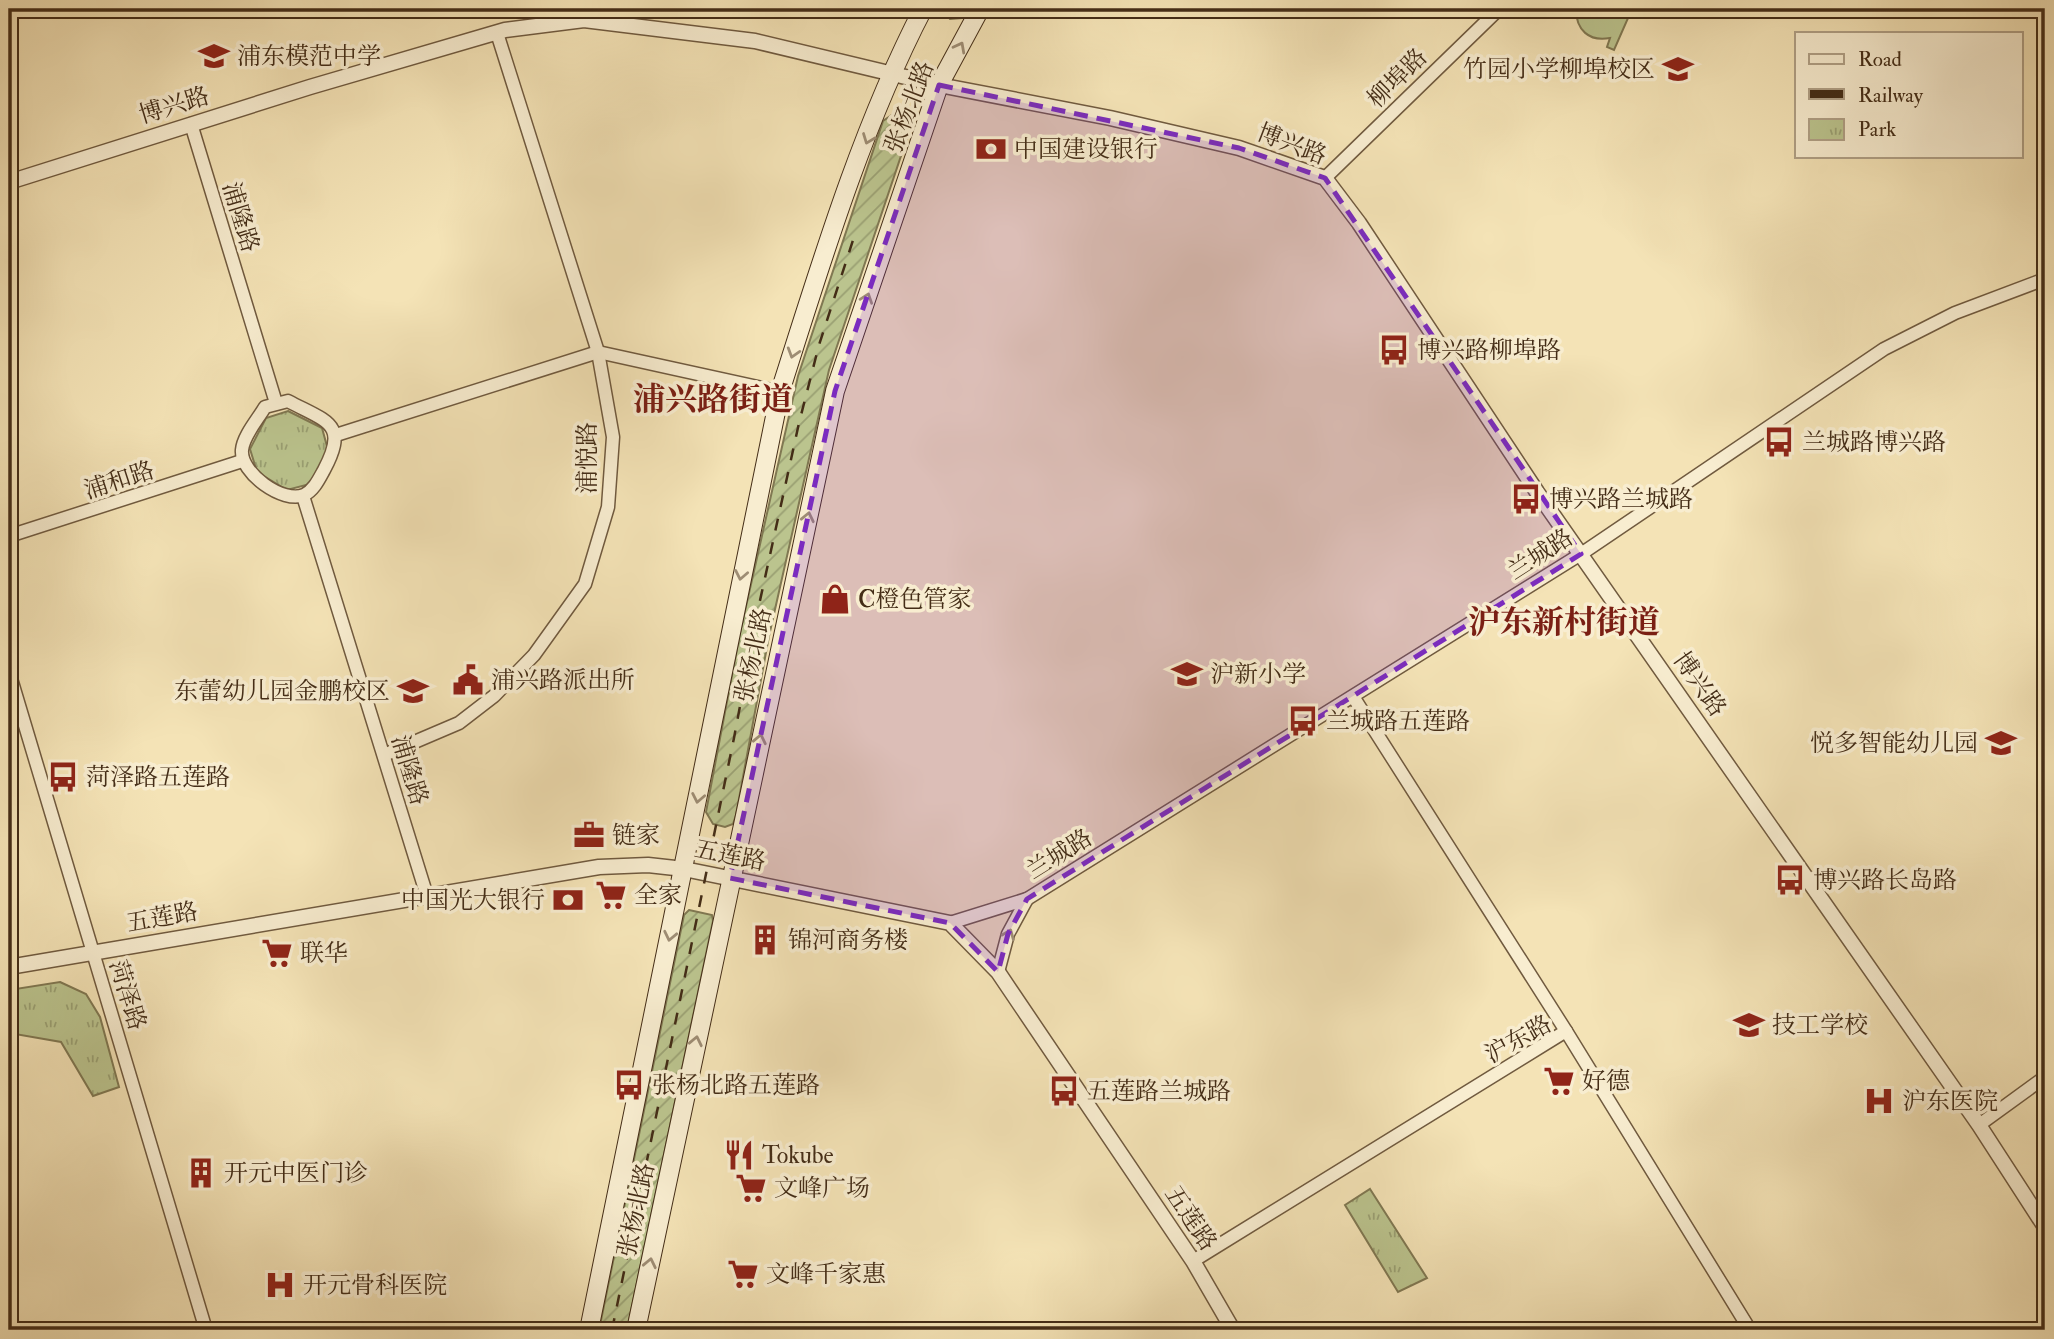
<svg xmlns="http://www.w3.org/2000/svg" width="2054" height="1339" font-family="'IM FELL Double Pica','Noto Serif SC',serif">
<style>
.grass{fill:#bbc48e;stroke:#807852;stroke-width:2}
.park{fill:url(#park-tufts);stroke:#807852;stroke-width:2}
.garden{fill:url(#garden-furrows);stroke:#807852;stroke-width:2}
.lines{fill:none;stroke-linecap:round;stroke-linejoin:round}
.minor-casing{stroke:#705a3f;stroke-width:15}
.tertiary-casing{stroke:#705a3f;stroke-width:17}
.secondary-casing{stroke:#442d17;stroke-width:20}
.minor{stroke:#f8edd0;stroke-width:12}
.tertiary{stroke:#f8edd0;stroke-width:14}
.secondary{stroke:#f8edd0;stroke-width:18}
.rail{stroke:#442d17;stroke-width:2.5;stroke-dasharray:12 12;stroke-linecap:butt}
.oneway{stroke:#9e8d74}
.marked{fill:#7b2cbf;fill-opacity:0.2;stroke:#7b2cbf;stroke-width:5;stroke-dasharray:14 9;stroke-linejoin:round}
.labels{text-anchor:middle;stroke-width:7;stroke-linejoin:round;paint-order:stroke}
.poi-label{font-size:24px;fill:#442d17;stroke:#f8edd0;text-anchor:start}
.street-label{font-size:24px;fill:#442d17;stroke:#f8edd0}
.district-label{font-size:32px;font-weight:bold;fill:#7a1f14;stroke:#f8edd0}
</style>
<defs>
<pattern id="park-tufts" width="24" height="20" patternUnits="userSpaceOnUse" patternTransform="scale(1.75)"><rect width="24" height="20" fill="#bbc48e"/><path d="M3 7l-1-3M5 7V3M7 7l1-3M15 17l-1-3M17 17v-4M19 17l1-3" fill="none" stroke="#9aa073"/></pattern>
<pattern id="garden-furrows" width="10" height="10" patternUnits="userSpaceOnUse" patternTransform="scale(1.75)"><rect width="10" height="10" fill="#bbc48e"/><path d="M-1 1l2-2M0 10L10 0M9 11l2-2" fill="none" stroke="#9aa073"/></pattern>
</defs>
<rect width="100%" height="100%" fill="#f4e3b6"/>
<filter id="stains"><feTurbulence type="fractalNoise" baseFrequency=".00286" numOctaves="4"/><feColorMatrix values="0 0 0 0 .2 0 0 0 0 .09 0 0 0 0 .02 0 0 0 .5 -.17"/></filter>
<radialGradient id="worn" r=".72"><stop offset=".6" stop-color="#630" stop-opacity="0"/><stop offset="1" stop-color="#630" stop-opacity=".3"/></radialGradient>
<path class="grass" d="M1576,9H1632L1614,50L1607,47L1610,38C1589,42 1576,30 1576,9Z"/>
<g class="park">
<polygon points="288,411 322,428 328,450 310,484 287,490 257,472 250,449 266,418"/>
<polygon points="60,982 86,994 100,1017 119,1087 93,1096 61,1042 9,1033 9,990"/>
<polygon points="1370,1189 1427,1278 1398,1292 1345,1205"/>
</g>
<g class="garden">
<polygon points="942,9 971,9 962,18 950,19"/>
<polygon points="895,113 906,118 907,138 829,370 769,636 736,815 733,824 725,827 713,824 706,812 740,633 798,376 883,121"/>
<polygon points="689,910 712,915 713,921 627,1330 599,1330 684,915"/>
</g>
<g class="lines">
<g class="minor-casing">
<g id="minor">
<polyline points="191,124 276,403"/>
<polyline points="1325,178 1499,9"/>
<path d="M288,401C327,422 349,423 324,470C319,479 314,490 304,495C283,504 240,473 242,450C243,436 258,419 265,407Z"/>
<polyline points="336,435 598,352 780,392"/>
<polyline points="303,496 427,896"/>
<polyline points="9,536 242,461"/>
<polyline points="9,672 206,1330"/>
<polyline points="1354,698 1566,1031 1750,1330"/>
<polyline points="384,755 459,723 494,696 534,655 585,584 608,507 613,437 598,352 497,33"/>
<polyline points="950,923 1027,899 1581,554 1884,349 1955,313 2045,279"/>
<polyline points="998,972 1008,934 1027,899"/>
<polyline points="1979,1125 2045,1077"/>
<polyline points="1193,1261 1566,1031"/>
</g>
</g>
<g class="tertiary-casing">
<g id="tertiary">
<polyline points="9,182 310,87 505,30 584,20 755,41 939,85 1110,118 1239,148 1325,178 1359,223 1537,492 1979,1125 2045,1227"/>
<polyline points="9,967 599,867 648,865 684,869 950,923 998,972 1193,1261 1233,1330"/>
</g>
</g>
<g class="secondary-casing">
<g id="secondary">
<path d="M589,1330L780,392C820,266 862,126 923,9"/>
<polyline points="636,1330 835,391 939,85 980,9"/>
</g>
</g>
<use href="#minor" class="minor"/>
<use href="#tertiary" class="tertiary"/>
<use href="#secondary" class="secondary"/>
<polyline class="rail" points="612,1330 734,738 759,605 799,423 819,345 856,231"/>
</g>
<defs><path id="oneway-chevron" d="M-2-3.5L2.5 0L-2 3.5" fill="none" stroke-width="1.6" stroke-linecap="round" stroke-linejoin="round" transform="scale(1.75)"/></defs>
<g class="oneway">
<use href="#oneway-chevron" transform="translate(960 47) rotate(-62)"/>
<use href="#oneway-chevron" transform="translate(868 139) rotate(111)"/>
<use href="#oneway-chevron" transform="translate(867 298) rotate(-71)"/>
<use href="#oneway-chevron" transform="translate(793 353) rotate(107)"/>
<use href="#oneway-chevron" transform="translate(808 517) rotate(-78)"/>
<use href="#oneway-chevron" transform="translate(741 575) rotate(101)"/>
<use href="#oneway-chevron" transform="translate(760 739) rotate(-78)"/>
<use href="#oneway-chevron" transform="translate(698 798) rotate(101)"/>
<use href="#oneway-chevron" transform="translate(1009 934) rotate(-68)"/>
<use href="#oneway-chevron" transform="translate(670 936) rotate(102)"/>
<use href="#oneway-chevron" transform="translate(696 1041) rotate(-78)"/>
<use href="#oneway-chevron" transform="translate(650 1263) rotate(-78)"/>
</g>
<path class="marked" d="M939,85L1239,148L1325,178L1581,554L1027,899L1008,934L998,972L950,923L730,878L835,391Z"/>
<defs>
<g id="school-bare" transform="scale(2.415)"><path d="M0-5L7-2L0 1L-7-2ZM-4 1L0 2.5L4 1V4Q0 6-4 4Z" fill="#8f2418" stroke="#f8edd0" stroke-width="2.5" paint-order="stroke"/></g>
<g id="bank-bare" transform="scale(2.415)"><path d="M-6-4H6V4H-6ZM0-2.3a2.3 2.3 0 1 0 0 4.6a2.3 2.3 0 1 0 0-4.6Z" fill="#8f2418" stroke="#f8edd0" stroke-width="2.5" paint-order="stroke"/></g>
<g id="bus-bare" transform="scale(2.415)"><path d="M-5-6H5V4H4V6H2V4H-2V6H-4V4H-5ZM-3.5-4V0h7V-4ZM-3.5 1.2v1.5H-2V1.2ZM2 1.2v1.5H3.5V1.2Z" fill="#8f2418" stroke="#f8edd0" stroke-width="2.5" paint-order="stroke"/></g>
<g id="shop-bare" transform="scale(2.415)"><path d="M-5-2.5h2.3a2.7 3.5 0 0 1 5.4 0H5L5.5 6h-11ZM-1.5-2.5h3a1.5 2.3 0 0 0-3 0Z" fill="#8f2418" stroke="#f8edd0" stroke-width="2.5" paint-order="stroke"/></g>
<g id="civic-bare" transform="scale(2.415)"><path d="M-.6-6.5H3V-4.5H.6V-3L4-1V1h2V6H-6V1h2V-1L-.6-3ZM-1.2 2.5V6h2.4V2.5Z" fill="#8f2418" stroke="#f8edd0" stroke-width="2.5" paint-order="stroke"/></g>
<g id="office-bare" transform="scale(2.415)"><path d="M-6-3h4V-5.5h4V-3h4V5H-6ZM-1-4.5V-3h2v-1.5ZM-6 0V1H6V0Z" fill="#8f2418" stroke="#f8edd0" stroke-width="2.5" paint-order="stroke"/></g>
<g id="supermarket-bare" transform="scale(2.415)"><path d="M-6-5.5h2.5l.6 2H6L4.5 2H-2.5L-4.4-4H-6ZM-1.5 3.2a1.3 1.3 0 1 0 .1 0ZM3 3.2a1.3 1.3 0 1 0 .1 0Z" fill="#8f2418" stroke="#f8edd0" stroke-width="2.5" paint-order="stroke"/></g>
<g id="building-bare" transform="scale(2.415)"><path d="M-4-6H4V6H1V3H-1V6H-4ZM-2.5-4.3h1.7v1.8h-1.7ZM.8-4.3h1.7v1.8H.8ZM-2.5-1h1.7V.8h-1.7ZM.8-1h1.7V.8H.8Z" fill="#8f2418" stroke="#f8edd0" stroke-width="2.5" paint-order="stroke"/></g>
<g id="hospital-bare" transform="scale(2.415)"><path d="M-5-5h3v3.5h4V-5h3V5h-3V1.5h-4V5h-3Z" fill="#8f2418" stroke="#f8edd0" stroke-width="2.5" paint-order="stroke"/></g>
<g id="restaurant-bare" transform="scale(2.415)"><path d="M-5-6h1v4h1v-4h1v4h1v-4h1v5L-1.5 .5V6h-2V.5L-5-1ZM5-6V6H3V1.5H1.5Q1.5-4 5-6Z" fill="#8f2418" stroke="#f8edd0" stroke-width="2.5" paint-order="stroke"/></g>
</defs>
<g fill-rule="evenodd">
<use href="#school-bare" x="214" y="56"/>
<use href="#school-bare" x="1678" y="69"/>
<use href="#bank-bare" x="991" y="149"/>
<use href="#bus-bare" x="1394" y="350"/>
<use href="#bus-bare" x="1779" y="442"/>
<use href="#bus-bare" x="1526" y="499"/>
<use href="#shop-bare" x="835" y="599"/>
<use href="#school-bare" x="1187" y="674"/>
<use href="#civic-bare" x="468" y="680"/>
<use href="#school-bare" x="413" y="691"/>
<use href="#bus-bare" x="1303" y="721"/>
<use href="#school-bare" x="2001" y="743"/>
<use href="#bus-bare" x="63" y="777"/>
<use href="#office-bare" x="589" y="835"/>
<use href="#bus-bare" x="1790" y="880"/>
<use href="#supermarket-bare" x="611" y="895"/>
<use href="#bank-bare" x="568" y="900"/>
<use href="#building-bare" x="765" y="940"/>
<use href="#supermarket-bare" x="277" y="953"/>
<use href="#school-bare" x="1749" y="1025"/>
<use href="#supermarket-bare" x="1559" y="1081"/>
<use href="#bus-bare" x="629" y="1085"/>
<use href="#bus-bare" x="1064" y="1091"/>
<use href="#hospital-bare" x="1879" y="1101"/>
<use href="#restaurant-bare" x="739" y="1155"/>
<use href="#building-bare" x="201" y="1173"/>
<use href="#supermarket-bare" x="751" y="1188"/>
<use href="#supermarket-bare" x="743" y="1274"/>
<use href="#hospital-bare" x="280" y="1285"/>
</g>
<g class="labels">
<g class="poi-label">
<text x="237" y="64">浦东模范中学</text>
<text x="1655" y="77" text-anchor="end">竹园小学柳埠校区</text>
<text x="1014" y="157">中国建设银行</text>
<text x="1417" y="358">博兴路柳埠路</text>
<text x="1802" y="450">兰城路博兴路</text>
<text x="1549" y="507">博兴路兰城路</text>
<text x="858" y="607">C橙色管家</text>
<text x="1210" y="682">沪新小学</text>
<text x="491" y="688">浦兴路派出所</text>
<text x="390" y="699" text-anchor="end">东蕾幼儿园金鹏校区</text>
<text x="1326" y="729">兰城路五莲路</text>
<text x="1978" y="751" text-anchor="end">悦多智能幼儿园</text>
<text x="86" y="785">菏泽路五莲路</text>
<text x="612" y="843">链家</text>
<text x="1813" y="888">博兴路长岛路</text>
<text x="634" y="903">全家</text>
<text x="545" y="908" text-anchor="end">中国光大银行</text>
<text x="788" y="948">锦河商务楼</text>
<text x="300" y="961">联华</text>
<text x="1772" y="1033">技工学校</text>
<text x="1582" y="1089">好德</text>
<text x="652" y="1093">张杨北路五莲路</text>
<text x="1087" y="1099">五莲路兰城路</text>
<text x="1902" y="1109">沪东医院</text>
<text x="762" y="1163">Tokube</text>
<text x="224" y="1181">开元中医门诊</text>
<text x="774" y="1196">文峰广场</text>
<text x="766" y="1282">文峰千家惠</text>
<text x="303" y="1293">开元骨科医院</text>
</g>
<g class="street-label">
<text transform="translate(1397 78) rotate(-45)" y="8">柳埠路</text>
<text transform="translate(174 105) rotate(-17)" y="8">博兴路</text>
<text transform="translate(909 107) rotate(-69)" y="8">张杨北路</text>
<text transform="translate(1292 144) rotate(21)" y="8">博兴路</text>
<text transform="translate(241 217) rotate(73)" y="8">浦隆路</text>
<text transform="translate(587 458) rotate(-90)" y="8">浦悦路</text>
<text transform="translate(119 480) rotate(-18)" y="8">浦和路</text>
<text transform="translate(1540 554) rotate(-33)" y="8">兰城路</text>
<text transform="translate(753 655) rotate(-78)" y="8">张杨北路</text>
<text transform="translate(1700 684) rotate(55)" y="8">博兴路</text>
<text transform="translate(410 770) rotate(73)" y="8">浦隆路</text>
<text transform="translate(1059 854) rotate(-32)" y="8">兰城路</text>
<text transform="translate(730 855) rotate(11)" y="8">五莲路</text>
<text transform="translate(162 917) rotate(-10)" y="8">五莲路</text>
<text transform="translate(128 995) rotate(73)" y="8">菏泽路</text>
<text transform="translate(1518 1039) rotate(-29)" y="8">沪东路</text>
<text transform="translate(636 1210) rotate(-78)" y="8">张杨北路</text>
<text transform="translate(1191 1218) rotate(56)" y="8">五莲路</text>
</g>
<g class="district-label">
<text x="713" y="410">浦兴路街道</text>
<text x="1564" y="633">沪东新村街道</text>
</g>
</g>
<rect width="2054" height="1339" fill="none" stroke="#f4e3b6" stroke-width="35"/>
<rect x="10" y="10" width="2033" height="1318" fill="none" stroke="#442d17" stroke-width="3.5"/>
<rect x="18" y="18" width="2019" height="1304" fill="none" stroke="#442d17" stroke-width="2"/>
<rect x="1795" y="32" width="228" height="126" fill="#f8edd0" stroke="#b0a086" stroke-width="2"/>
<rect x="1809" y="54" width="35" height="10" fill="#f8edd0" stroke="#b0a086" stroke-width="2"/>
<text x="1858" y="66" font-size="21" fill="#442d17">Road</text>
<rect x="1809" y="89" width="35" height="10" fill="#442d17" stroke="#b0a086" stroke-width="2"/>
<text x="1858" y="102" font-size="21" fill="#442d17">Railway</text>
<rect x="1809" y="119" width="35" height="21" fill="url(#park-tufts)" stroke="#b0a086" stroke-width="2"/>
<text x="1858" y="136" font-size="21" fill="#442d17">Park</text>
<rect width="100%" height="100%" filter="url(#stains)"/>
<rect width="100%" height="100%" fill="url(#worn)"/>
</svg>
